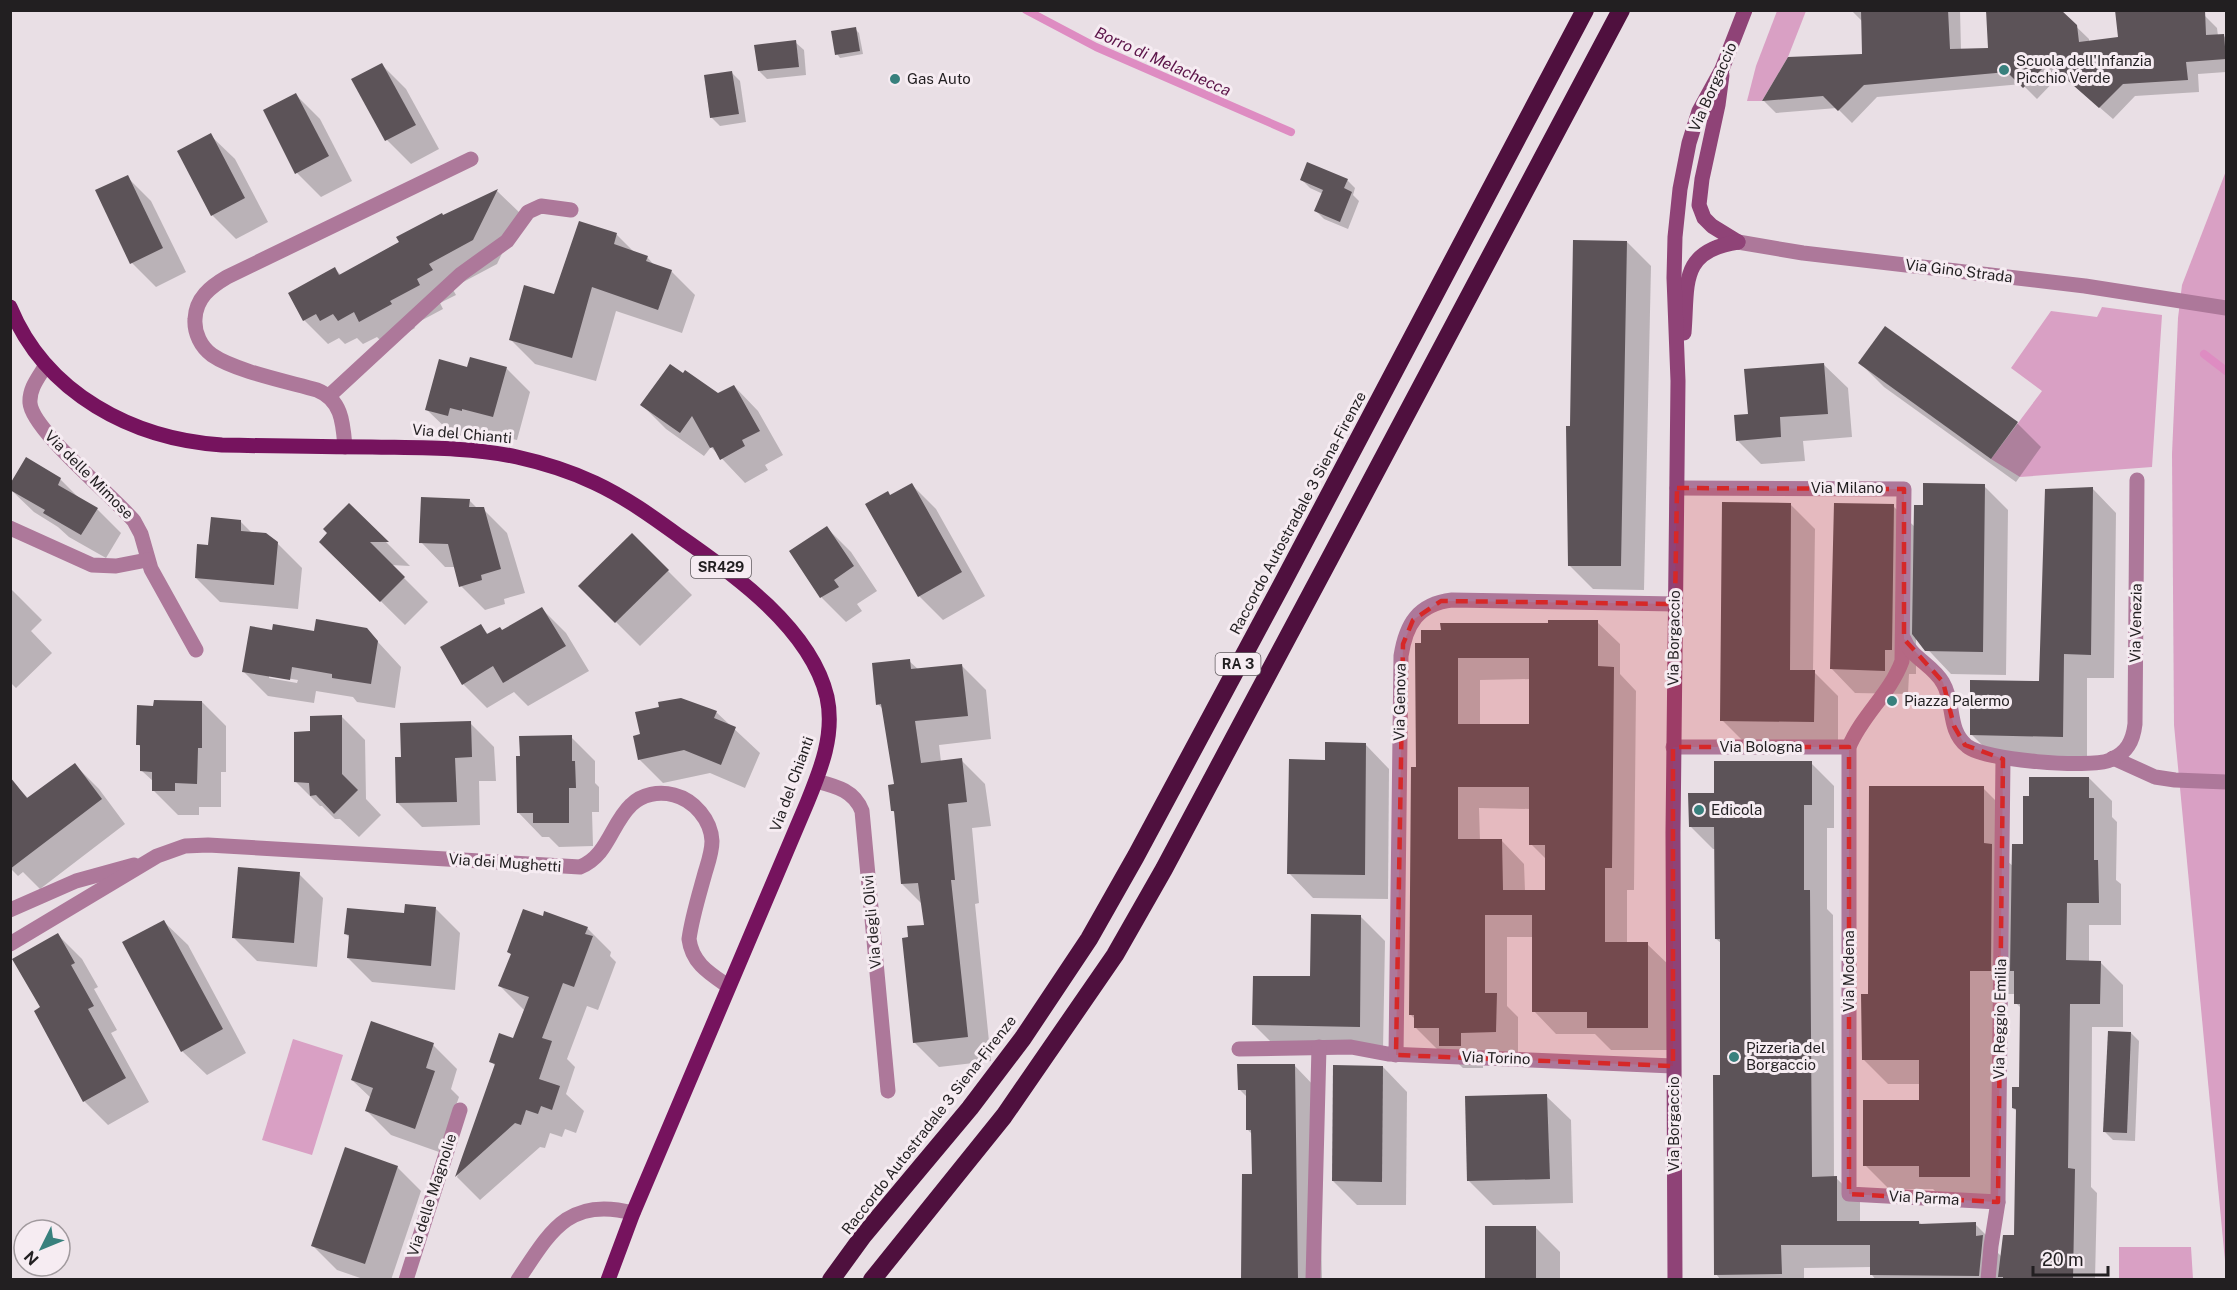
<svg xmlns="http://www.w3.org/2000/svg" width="2237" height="1290" font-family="'Public Sans',sans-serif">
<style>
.green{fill:#d9a0c4}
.shadow{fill:#0003;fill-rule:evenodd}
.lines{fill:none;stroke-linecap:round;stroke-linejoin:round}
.stream{stroke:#de8cc2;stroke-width:8}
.building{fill:#5c5358;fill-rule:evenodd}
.pedestrian{stroke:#ad789a;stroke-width:15}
.minor{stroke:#ad789a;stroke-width:15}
.secondary{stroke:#8f4377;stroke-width:15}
.primary{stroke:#76135e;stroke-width:15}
.motorway{stroke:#4f103e;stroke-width:18}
.marked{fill:#d62828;fill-opacity:0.2;stroke:#d62828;stroke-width:4.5;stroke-dasharray:12 8;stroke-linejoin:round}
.poi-dot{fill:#38807d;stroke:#f6ecf2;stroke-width:2}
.labels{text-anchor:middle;stroke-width:6;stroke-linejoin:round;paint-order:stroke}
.shield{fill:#f6ecf2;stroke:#625c60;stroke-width:1.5}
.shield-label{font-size:14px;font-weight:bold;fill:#221f21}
.poi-label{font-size:15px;fill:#221f21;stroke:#f6ecf2;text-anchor:start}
.street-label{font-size:15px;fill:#221f21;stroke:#f6ecf2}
.water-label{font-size:16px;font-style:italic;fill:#5b1348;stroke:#f6ecf2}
</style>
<rect width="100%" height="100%" fill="#e9dfe5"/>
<g class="green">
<polygon points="1777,11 1806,11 1788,57 1762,101 1747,101 1756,66"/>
<polygon points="2226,171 2226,1271 2174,725 2172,454 2178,318 2182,285"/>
<polygon points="2102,307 2162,315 2152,467 2020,477 1991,459 2042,391 2011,368 2051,311 2097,317"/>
<polygon points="293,1039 343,1055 312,1155 262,1140"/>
<polygon points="2119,1247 2191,1247 2193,1279 2119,1279"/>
</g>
<g class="shadow">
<polygon points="1851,10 1960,10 1961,50 1989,49 1988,14 1984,10 2059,10 2089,39 2089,42 2120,38 2199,10 2217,28 2218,36 2224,36 2226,39 2226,72 2198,74 2199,92 2135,96 2113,119 2061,74 2037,99 2022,84 1877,97 1852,123 1837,108 1776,113 1764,101 1789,59 1863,56 1862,21"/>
<polygon points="855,29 859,33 863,54 840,58 837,54"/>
<polygon points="795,42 804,50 806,75 767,79 759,71"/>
<polygon points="381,64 406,89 439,149 411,164 387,140 353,80"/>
<polygon points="732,73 740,81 746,122 720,126 711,117"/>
<polygon points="296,95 320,119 352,181 321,197 297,173"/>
<polygon points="210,135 235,159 268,222 236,239 212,215"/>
<polygon points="127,177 151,201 186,272 156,287 132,263"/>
<polygon points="1302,180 1347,180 1355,188 1353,195 1359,201 1348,229 1324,219 1316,211 1323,194 1310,188"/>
<polygon points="497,191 521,214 497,264 452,288 456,295 440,303 443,309 413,325 415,328 385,345 377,337 363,344 357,338 345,344 339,338 328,344 304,320 335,269 341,275 444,217"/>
<polygon points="580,223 617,235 635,253 647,257 655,266 671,271 695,295 682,333 616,311 596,381 535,364 511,340 555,295"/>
<polygon points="1627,242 1651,266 1644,590 1593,589 1569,565 1571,428"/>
<polygon points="1860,363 2017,423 2041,447 2016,482 1884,387"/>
<polygon points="1823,364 1848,388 1852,437 1803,441 1805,461 1761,464 1737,440 1750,415"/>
<polygon points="506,368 530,392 517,440 474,431 472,439 451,433 426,409 468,369"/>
<polygon points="734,386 758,411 783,455 765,465 768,470 745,483 711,447 704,456 666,429 642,405 718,395"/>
<polygon points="27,460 60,479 81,500 97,509 121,533 106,558 69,537 58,527 34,512 10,489"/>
<polygon points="912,485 936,509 985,596 943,620 919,596 891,496"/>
<polygon points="1984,486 2008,510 2006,675 1951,674 1916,637 1916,674 1909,674 1908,694 1855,693 1831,668 1893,506 1915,527 1924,507"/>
<polygon points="2092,488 2116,513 2114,678 2087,678 2087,760 1995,758 1971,734 2041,682"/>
<polygon points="469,500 478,509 483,509 507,533 525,593 504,599 505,604 485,610 461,586 455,567 445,567 421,542"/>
<polygon points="349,505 410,566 391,565 428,602 405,625 321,542"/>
<polygon points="1791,505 1815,529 1813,671 1838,696 1838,746 1746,744 1722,720"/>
<polygon points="241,522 253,534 277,543 302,568 298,609 220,602 196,578 210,547"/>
<polygon points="827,528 851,552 877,591 857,604 862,611 846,622 822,598 791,551"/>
<polygon points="632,535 692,595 640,646 580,586"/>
<polygon points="10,588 42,620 31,631 52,653 16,688 10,682"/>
<polygon points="542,609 566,633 589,671 528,706 514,692 487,708 463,684 480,626 489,635 503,631"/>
<path d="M1597,622L1620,644V674L1636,691L1634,890H1627V944H1647L1670,966V1050H1611L1595,1034H1556L1534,1011V937H1507V1006L1518,1017V1054H1483V1068H1463L1444,1050H1438L1415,1027V1019L1411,1015L1417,768V644L1550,624ZM1531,679V726H1480V680ZM1479,808L1531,809V844L1546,859V891H1525L1524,864L1502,841H1480Z"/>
<path d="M366,629L401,667L395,708L357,702L353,697L316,691L314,703L268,696L244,672L315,633ZM269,675L298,680L297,683L269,678Z"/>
<polygon points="909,661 919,670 962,666 986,690 991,739 939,745 941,762 961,760 985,784 991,826 972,828 979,903 975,904 991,1061 939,1067 914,1042 910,938 925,926 922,904 902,884 896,814 892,810 896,785 884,710 878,704"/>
<polygon points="202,702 226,726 226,772 221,772 221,807 199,807 199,815 178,815 153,790 154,782 142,771 142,748 138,744 155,707"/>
<polygon points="716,712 760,753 745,788 710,773 663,783 639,759 642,735"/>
<polygon points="341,716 365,740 366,799 381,815 359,837 340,819 335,819 322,806 320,806 296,782 312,732"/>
<polygon points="470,723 494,747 496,781 479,781 480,825 422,827 398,803 402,758"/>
<polygon points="571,737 595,761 595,783 599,787 599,812 592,812 593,846 559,847 549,837 542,837 518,812"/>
<polygon points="1365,744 1389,769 1388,899 1313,898 1289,873 1327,761"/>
<polygon points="1811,763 1834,786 1834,828 1827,828 1827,909 1833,915 1834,1178 1836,1178 1860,1201 1860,1223 1919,1222 1922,1225 1975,1224 1998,1247 1998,1253 2002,1257 2016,1236 2018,1112 2013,1108 2020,1088 2021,1008 2016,1003 2016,994 1993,994 1994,1200 1944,1200 1933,1189 1889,1189 1865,1165 1920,1101 1920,1084 1888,1084 1864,1060 1870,995 1983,788 2007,812 2007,861 2013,866 2025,846 2089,778 2112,801 2112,817 2117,822 2116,880 2121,884 2121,925 2089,925 2089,962 2100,962 2123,985 2123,1027 2092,1027 2091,1187 2097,1193 2095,1280 1876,1280 1872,1275 1872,1267 1804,1268 1804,1280 1721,1280 1716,1274 1722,1076 1721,943 1716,939 1716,849 1713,849 1690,826 1716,795"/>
<polygon points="75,765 99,789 125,824 40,889 23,872 18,876 10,868 14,784 29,799"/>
<polygon points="299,874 323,898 317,967 257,961 233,937"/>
<polygon points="436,909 460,933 455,990 372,982 348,958 350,938 346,934 406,915"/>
<polygon points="1361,917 1385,941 1383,1050 1278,1049 1254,1025 1311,978"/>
<polygon points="163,921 188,945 246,1053 207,1075 182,1051"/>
<polygon points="587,928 611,952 610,956 616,962 598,1010 587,1006 567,1059 575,1067 566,1094 584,1111 576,1133 565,1129 562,1137 550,1133 545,1148 540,1147 480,1200 457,1177 496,1066 491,1062 514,1040 524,1010 500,986 512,955 509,952"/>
<polygon points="58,935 82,959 98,987 94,989 117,1030 111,1033 149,1102 108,1125 84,1101 42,1008"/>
<polygon points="2131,1033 2139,1041 2135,1141 2113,1140 2105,1132"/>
<polygon points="433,1045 457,1069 451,1089 459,1097 439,1152 391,1135 367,1111 371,1098 352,1080"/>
<polygon points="1294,1065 1318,1090 1322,1280 1243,1280 1254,1176 1253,1135 1247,1129 1247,1097 1239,1089"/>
<polygon points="1383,1067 1407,1092 1406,1205 1357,1205 1333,1181"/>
<polygon points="1546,1096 1571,1120 1573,1203 1493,1205 1469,1181"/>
<polygon points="397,1167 421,1191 391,1280 366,1280 337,1270 313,1246"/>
<polygon points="1535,1227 1560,1252 1560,1280 1487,1280"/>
</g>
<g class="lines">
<g class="stream">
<polyline points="1026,10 1096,47 1291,132"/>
<polyline points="2204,354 2226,371"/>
</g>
</g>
<g class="building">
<polygon points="1861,10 1948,10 1950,49 1988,48 1986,10 2061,10 2077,25 2079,42 2118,37 2115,10 2205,10 2206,35 2224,34 2226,59 2186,62 2188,80 2123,84 2099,108 2048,63 2023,88 2007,72 1864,85 1838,111 1823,96 1762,101 1788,57 1862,54"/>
<polygon points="856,27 860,51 835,55 831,31"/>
<polygon points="796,40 799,67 758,71 754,45"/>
<polygon points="382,63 416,125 385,141 351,79"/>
<polygon points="732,71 739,114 710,118 704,75"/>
<polygon points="296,93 329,156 295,174 263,110"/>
<polygon points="211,133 245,198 211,216 177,151"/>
<polygon points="1307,162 1348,179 1344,188 1352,192 1340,222 1314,211 1323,190 1300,180"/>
<polygon points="128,175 163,248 130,264 95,190"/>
<polygon points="498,189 473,240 429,264 433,270 417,279 420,285 390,301 392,304 359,322 354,312 338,321 333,314 320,321 316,314 303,321 288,293 335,267 339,275 399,242 396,237 442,213 443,215"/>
<polygon points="579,221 617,233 614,244 648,256 646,261 672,270 658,310 592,287 572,358 509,340 524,285 554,294"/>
<polygon points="1573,240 1627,241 1621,566 1568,566 1566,426 1570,426"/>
<polygon points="1885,326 2018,422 1991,459 1858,363"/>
<polygon points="470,357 507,367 493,417 462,409 462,411 450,408 448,416 425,410 439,359 467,367"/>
<polygon points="1824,363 1828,414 1780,417 1781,437 1736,441 1734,415 1748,414 1744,369"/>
<polygon points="670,364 683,373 685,370 718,393 734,385 760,431 742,440 745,446 720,460 713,447 710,448 692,416 680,433 640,405"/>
<polygon points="26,457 61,478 58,485 98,508 81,535 43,513 45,510 10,490 10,484"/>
<polygon points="912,483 962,572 918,597 865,504 888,491 890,495"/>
<polygon points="1923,483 1985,484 1983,652 1925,651 1912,634 1914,505 1923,505"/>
<polygon points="2093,487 2091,655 2064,654 2063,737 1970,735 1970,680 2039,681 2045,489"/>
<polygon points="421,497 470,499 469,507 484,507 501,569 481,575 482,580 459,587 448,544 419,543"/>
<polygon points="1722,502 1791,503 1790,670 1815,670 1814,722 1720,721"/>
<polygon points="349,503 389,542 370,542 405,577 380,602 319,542 327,533 323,529"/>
<polygon points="1834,503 1894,504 1892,650 1885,650 1885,671 1830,669"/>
<polygon points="211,517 241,520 241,531 266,533 278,542 274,585 195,578 197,544 208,545"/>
<polygon points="827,526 854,566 834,580 839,587 820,598 789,551"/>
<polygon points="632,533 669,570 615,623 578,586"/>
<polygon points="542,607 566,646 503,683 493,666 462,685 440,647 481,624 487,634 500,627 502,630"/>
<polygon points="316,619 367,628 378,641 371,684 332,678 332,674 292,667 290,680 242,672 250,626 272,630 273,624 314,631"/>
<path d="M1548,620H1598V666L1614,667L1612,868H1605V942H1648V1028H1587V1012H1532V915H1485V993H1497L1496,1032L1461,1033V1046H1439V1028H1414V1015H1409L1411,767H1416L1415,643H1421V630H1441L1440,623H1548ZM1458,658H1529V724H1458ZM1458,787H1529V845H1545V890H1503L1502,839H1458Z"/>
<polygon points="910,659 911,669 962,664 968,716 915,721 921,763 962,758 967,802 948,804 955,880 951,880 968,1037 913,1043 902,938 908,937 907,926 924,925 918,883 901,884 894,811 891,811 888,785 894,784 881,704 876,705 872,663"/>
<polygon points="681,698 717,711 714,718 736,727 721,765 684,750 638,760 633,736 640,734 635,712 659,707 658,702"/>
<polygon points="154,700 202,701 202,748 198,748 197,784 175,783 175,791 152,791 152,772 140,771 140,745 136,745 137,705 153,706"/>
<polygon points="342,715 342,774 358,790 334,814 316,795 310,796 309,783 294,782 294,732 310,731 310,716"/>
<polygon points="471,721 472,757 455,758 457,802 396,803 395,757 401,757 400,723"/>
<polygon points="572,735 572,761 575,761 576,788 569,788 569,823 533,823 533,813 517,813 516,756 520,756 519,736"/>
<polygon points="1325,742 1366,743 1365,875 1287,874 1289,759 1325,760"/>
<polygon points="1714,761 1812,761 1812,805 1804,805 1804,890 1810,890 1812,1177 1837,1176 1837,1221 1919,1221 1919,1224 1976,1222 1976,1236 1983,1235 1979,1276 1870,1275 1870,1245 1781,1245 1782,1274 1714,1275 1713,1075 1720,1075 1720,939 1715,939 1714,827 1689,827 1688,793 1714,793"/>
<polygon points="75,763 102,799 10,869 10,777 27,798"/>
<polygon points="2029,777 2089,777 2089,798 2094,798 2094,860 2098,860 2099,903 2067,903 2066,960 2101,961 2100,1004 2070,1004 2068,1168 2075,1169 2073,1280 2003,1280 2003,1277 1998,1277 2003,1235 2014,1235 2016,1109 2012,1108 2012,1087 2019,1087 2020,1004 2014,1004 2014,971 2010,971 2012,844 2023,844 2023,796 2029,796"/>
<polygon points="1869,786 1984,786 1984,843 1992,844 1991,971 1970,971 1970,1177 1919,1177 1919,1166 1863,1166 1863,1100 1919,1100 1919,1060 1862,1060 1861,994 1868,994"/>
<polygon points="238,867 300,872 294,943 232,938"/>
<polygon points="405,904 436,907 431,966 347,958 349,935 344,934 347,908 404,913"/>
<polygon points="523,909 543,916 544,911 588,927 585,934 593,936 574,987 563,983 542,1038 552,1041 539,1079 560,1086 552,1110 541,1106 538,1114 526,1110 521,1125 515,1123 455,1177 495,1064 489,1062 499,1033 513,1038 529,997 498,986 511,954 507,952"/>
<polygon points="1311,914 1361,915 1360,1027 1252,1025 1253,976 1310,976"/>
<polygon points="164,920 223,1029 181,1052 122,942"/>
<polygon points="58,933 75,963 71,965 94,1006 88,1009 126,1078 83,1102 34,1011 40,1007 12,959"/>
<polygon points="371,1021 434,1043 426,1068 435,1071 415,1129 365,1111 373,1088 351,1080"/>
<polygon points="2108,1031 2131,1032 2127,1133 2103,1132"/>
<polygon points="1237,1064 1295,1064 1298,1280 1241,1280 1242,1174 1252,1174 1251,1130 1246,1130 1246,1090 1238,1090"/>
<polygon points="1333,1065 1383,1066 1382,1182 1332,1181"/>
<polygon points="1547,1094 1550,1179 1467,1181 1465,1096"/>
<polygon points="345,1147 398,1166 365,1264 311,1246"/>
<rect x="1485" y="1226" width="51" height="54"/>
</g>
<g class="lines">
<polyline class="pedestrian" points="2113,758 2155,777 2175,780 2226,782"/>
<g class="minor">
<polyline points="1738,242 1803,253 2085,286 2226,308"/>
<path d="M46,365C39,377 29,388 30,403C32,430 113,496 134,521L141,534L151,569L196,650"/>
<polyline points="329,396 461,274 507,241 528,212 541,206 571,210"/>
<path d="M345,447C343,423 342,400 317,390C289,382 235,371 212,355C201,347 194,333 195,319C196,298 210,287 227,277L471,159"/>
<path d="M1677,488L1904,489L1902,661C1890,694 1862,715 1849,747V1194L1998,1202"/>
<polyline points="10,528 92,565 116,566 147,560"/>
<path d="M1904,639C1911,658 1933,665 1943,683C1955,703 1947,730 1967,746C1983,760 2090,769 2110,760C2127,753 2133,741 2135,724L2137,480"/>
<polyline points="1673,747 1849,747"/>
<path d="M816,781C835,786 854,790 862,811L888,1091"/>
<polyline points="10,910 76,881 134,865"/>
<path d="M10,944L157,856L185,846L208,845L580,867C608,856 611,824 631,805C642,794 659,791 674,795C694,800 711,820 712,841C712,852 708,863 705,873C699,895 692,917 689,939C692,963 709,973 728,986"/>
<polyline points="1239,1049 1351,1047 1388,1054 1673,1066"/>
<path d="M1396,1055L1401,656C1406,624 1418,604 1452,600L1675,604"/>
<polyline points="406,1280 460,1110"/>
<path d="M518,1280C550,1232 568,1196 633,1213"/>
<polyline points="1313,1280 1319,1047"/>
<polyline points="1988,1280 1991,1246 1998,1202 2003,759"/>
</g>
<g class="secondary">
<polyline points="1722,75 1718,105 1702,179 1699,205 1704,218 1712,226 1738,242"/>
<path d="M1684,333C1688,284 1679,251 1738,242"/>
<polyline points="1675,1280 1673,833 1678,381 1674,278 1675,237 1680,189 1689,143 1699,111 1722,69 1745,10"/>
</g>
<path class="primary" d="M10,307C46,394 133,439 222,445C272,446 322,447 372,447C421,448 470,447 517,457C544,463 570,471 595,483C625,497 653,517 679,536C734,574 811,629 827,697C835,734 821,769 807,803L633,1213L608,1280"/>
<g class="motorway">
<polyline points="831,1280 863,1236 970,1108 1023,1038 1089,939 1136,856 1281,586 1585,10"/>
<polyline points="872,1280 1004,1116 1115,955 1164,869 1330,558 1621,10"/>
</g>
</g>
<path class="marked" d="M1677,488L1904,489V639L1943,682L1954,726L1965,745L2003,759L1998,1202L1849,1194V747H1673V1066L1396,1055L1403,644L1413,620L1441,601L1675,604Z"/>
<g class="poi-dot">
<circle cx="2004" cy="70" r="6"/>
<circle cx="895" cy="79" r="6"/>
<circle cx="1892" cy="701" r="6"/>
<circle cx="1699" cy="810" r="6"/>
<circle cx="1734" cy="1057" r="6"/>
</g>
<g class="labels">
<g class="shield">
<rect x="691" y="556" width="60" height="22" rx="4.5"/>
<rect x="1215.5" y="653" width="45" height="22" rx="4.5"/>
</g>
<g class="shield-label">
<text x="721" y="572">SR429</text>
<text x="1238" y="669">RA 3</text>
</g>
<g class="poi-label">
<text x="2016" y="66">Scuola dell'Infanzia<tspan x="2016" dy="17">Picchio Verde</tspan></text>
<text x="907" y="84">Gas Auto</text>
<text x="1904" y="706">Piazza Palermo</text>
<text x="1711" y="815">Edicola</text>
<text x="1746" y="1053">Pizzeria del<tspan x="1746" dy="17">Borgaccio</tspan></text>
</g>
<g class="street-label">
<text transform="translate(1713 87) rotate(-66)" y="5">Via Borgaccio</text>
<text transform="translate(1959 271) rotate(7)" y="5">Via Gino Strada</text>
<text transform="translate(462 434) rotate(5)" y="5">Via del Chianti</text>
<text transform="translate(89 475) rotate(45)" y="5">Via delle Mimose</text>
<text x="1847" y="493">Via Milano</text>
<text transform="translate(1298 513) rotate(-62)" y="5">Raccordo Autostradale 3 Siena-Firenze</text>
<text transform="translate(2136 623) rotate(-89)" y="5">Via Venezia</text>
<text transform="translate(1674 638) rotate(-89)" y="5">Via Borgaccio</text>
<text transform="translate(1400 702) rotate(-89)" y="5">Via Genova</text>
<text x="1761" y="752">Via Bologna</text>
<text transform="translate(792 784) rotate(-70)" y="5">Via del Chianti</text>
<text transform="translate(505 863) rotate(4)" y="5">Via dei Mughetti</text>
<text transform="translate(872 922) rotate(-95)" y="5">Via degli Olivi</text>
<text transform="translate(1849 971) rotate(-90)" y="5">Via Modena</text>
<text transform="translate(2000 1019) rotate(-89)" y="5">Via Reggio Emilia</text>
<text transform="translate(1496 1058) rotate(2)" y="5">Via Torino</text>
<text transform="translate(1674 1124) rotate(-90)" y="5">Via Borgaccio</text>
<text transform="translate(929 1125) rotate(-52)" y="5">Raccordo Autostradale 3 Siena-Firenze</text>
<text transform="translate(432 1195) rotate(-72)" y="5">Via delle Magnolie</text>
<text transform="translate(1924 1198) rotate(3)" y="5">Via Parma</text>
</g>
<g class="water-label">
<text transform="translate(1163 61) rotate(24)" y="6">Borro di Melachecca</text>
</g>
</g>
<rect width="2237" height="1290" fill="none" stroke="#221f21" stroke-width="24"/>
<g transform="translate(42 1248) rotate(227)"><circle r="28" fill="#f6ecf2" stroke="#a19a9e" stroke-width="1.5"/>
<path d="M0-4.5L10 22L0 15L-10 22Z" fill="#38807d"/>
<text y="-9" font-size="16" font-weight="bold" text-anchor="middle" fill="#221f21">N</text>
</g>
<path d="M2033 1266v9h75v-9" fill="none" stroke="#221f21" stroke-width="3"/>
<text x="2042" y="1266" font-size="18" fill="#221f21" stroke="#f6ecf2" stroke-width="4.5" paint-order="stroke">20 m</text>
</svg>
